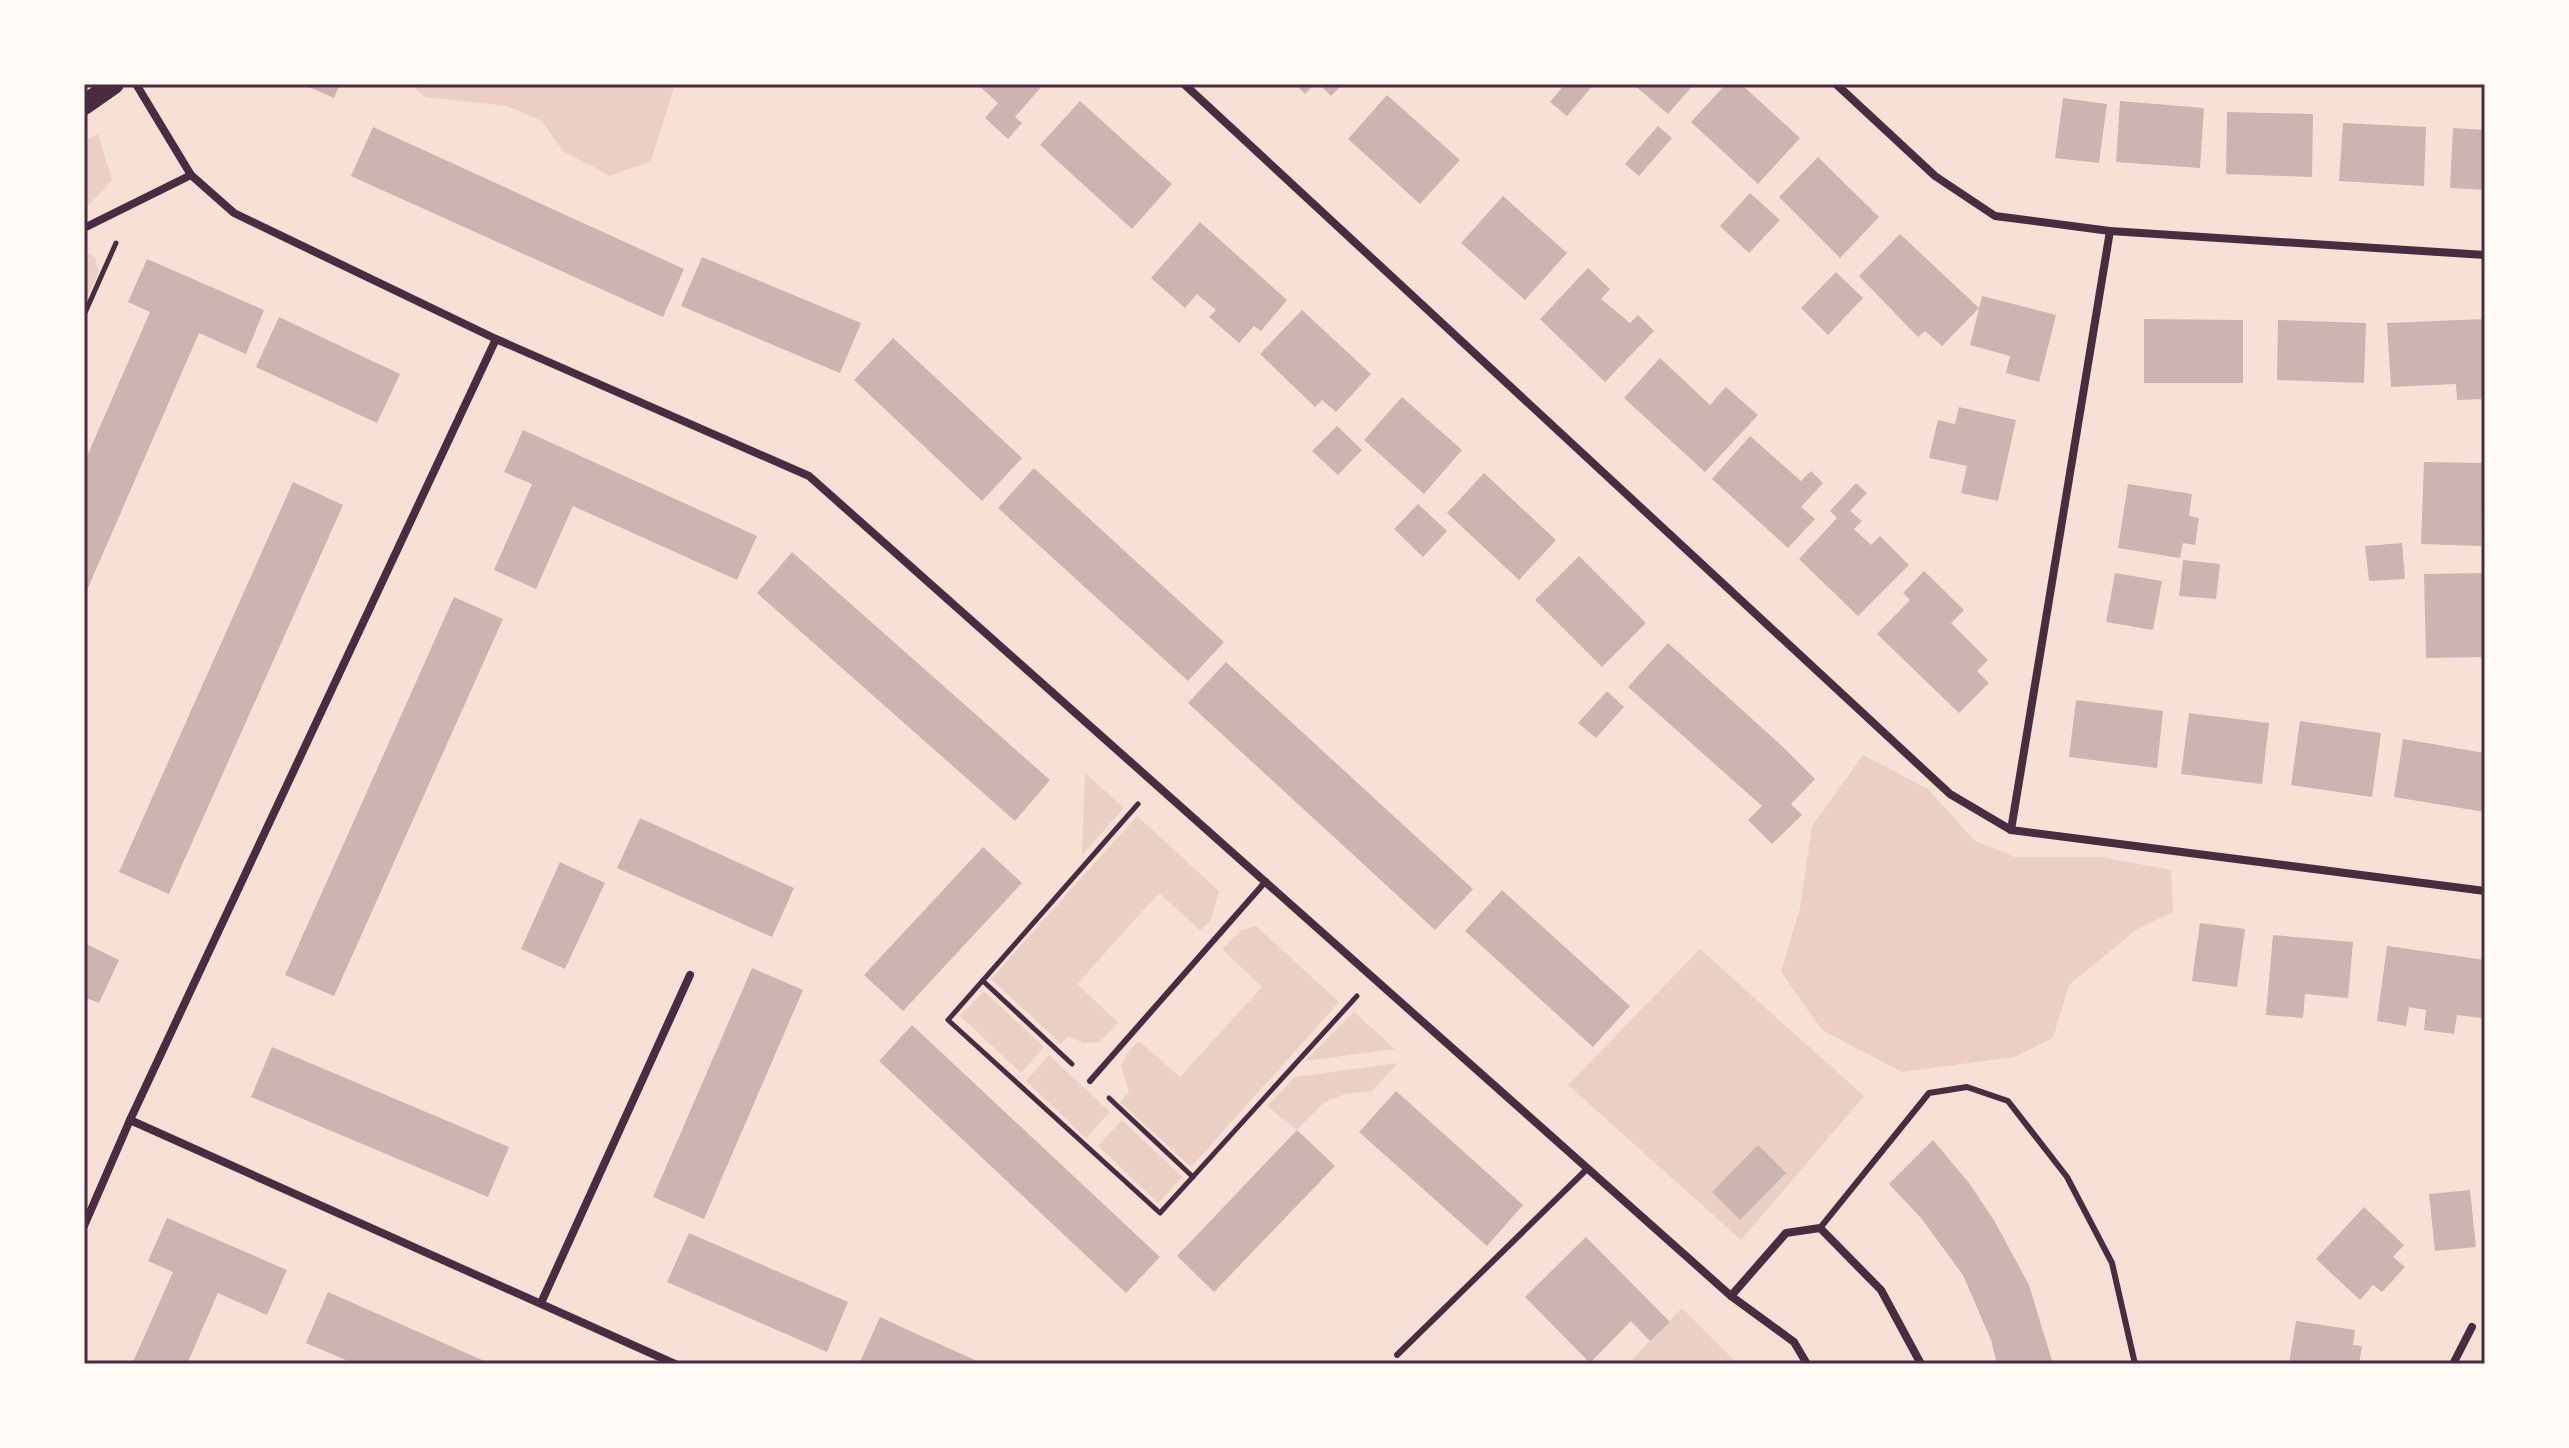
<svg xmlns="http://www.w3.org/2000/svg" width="2569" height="1448" font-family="Signika,sans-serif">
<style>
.green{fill:#ebcfc5}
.building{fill:#ccb4b1}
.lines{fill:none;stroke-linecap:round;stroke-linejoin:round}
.path{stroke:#4a2c40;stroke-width:5}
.service{stroke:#4a2c40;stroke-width:6}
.minor{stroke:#4a2c40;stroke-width:8}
.primary{stroke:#4a2c40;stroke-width:20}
.neatline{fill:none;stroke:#4a2c40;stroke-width:3}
</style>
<rect width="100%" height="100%" fill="#f7e1d7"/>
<g class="green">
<polygon points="410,84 675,84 651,161 610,176 563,151 542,121 507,106 425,97"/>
<polygon points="98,134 112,180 84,210 84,142"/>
<polygon points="89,253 95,258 99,271 84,304 84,256"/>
<polygon points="1863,755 1928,789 1975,841 2015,857 2101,857 2171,870 2173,912 2137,929 2069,985 2053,1038 2014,1057 1902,1072 1822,1030 1781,972 1800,908 1812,826"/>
<polygon points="1085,773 1124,808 1082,855"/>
<polygon points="1137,816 1219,891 1210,922 1200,930 1159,893 1077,984 1118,1022 1100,1042 1084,1043 1068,1036 1061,1044 991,979"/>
<polygon points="1256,926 1339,1002 1191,1167 1120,1102 1129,1092 1121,1066 1128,1052 1139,1041 1180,1077 1262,987 1222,949 1242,930"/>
<polygon points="1700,949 1864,1096 1741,1240 1568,1085"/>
<polygon points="984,991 1044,1047 1021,1073 960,1016"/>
<polygon points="1354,1012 1395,1049 1305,1061"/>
<polygon points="1049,1055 1110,1112 1086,1138 1026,1081"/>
<polygon points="1398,1063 1372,1091 1345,1094 1323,1103 1297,1130 1267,1106 1295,1077"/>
<polygon points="1122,1120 1182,1177 1158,1203 1098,1146"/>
<polygon points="1682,1308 1738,1364 1628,1364"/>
</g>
<g class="building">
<polygon points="302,84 340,84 334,98"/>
<polygon points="977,84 1044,84 1015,117 1022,123 1008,139 985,118 998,103"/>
<polygon points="1295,84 1315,84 1305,94"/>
<polygon points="1319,84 1343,84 1331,96"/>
<polygon points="1565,84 1594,84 1567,116 1550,102"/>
<polygon points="1633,84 1694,84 1668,114"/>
<polygon points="1726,84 1741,84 1800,138 1758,184 1691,122"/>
<polygon points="1387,95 1460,160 1420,204 1348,139"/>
<polygon points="2063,98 2107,104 2099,163 2055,158"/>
<polygon points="1080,101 1172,184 1132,229 1040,145"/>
<polygon points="2120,101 2204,108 2200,168 2116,162"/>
<polygon points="2227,112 2313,114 2312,177 2226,174"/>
<polygon points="2343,123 2426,127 2424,186 2339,181"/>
<polygon points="1658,126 1672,138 1639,176 1625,164"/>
<polygon points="373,127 684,269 663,317 351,176"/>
<polygon points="2453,128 2485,130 2485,190 2450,188"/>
<polygon points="1818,157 1879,217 1840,258 1779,197"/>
<polygon points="1750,193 1780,220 1749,253 1720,226"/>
<polygon points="1503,196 1567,253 1525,300 1461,243"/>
<polygon points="1200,222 1287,300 1261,331 1254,326 1239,343 1209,317 1216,310 1197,294 1185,308 1151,278"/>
<polygon points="1900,234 1979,308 1942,346 1925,331 1918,337 1859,276"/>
<polygon points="702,257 861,323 840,373 681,306"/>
<polygon points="147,259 264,310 246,354 199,333 84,597 84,463 150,312 128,302"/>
<polygon points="1588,268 1610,289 1601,299 1630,323 1638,315 1654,331 1605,382 1540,319"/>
<polygon points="1836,272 1863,298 1828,335 1801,308"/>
<polygon points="1982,296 2056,315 2039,382 2006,373 2010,356 1970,345"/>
<polygon points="1302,310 1371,374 1336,412 1322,400 1315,407 1260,354"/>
<polygon points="279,317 400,374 377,423 256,367"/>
<polygon points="2144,319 2243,320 2243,383 2144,383"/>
<polygon points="2485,319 2485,399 2457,400 2456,384 2391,387 2387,323"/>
<polygon points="2278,320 2366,323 2364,383 2277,380"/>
<polygon points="893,338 1022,458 982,501 854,380"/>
<polygon points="1660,358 1710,405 1726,387 1758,415 1705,472 1624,398"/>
<polygon points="1402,397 1462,450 1424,494 1364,440"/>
<polygon points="1959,407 2016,420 1998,501 1961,493 1967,466 1929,458 1938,420 1955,424"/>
<polygon points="1337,426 1362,450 1338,475 1312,451"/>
<polygon points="523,430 757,536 737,580 573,506 536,589 494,570 532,484 504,472"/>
<polygon points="1750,436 1801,481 1811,471 1823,483 1801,507 1815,519 1788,548 1712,479"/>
<polygon points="2424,462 2483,463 2481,546 2421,544"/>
<polygon points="1034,468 1224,642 1188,681 998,508"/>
<polygon points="1484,473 1556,540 1519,580 1447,513"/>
<polygon points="293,482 343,505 169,894 119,872"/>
<polygon points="1856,483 1867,493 1850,511 1862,521 1854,529 1871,545 1880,536 1909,565 1858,616 1799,559 1837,518 1830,511"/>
<polygon points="2128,484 2192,494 2189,516 2199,518 2195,545 2183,543 2180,558 2118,548"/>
<polygon points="1418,504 1447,531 1423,557 1394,529"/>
<polygon points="2402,543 2405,579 2369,581 2365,546"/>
<polygon points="792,552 1050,780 1015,821 757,593"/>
<polygon points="1579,556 1646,623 1602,667 1535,600"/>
<polygon points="2183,560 2220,564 2216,599 2179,596"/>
<polygon points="1924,571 1964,610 1951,623 1988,660 1977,671 1989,683 1959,713 1877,634 1910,600 1903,593"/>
<polygon points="2115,573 2162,581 2153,630 2106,622"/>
<polygon points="2485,573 2485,657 2426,658 2424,574"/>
<polygon points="454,597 503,619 334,996 285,975"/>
<polygon points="1668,643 1783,747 1815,779 1791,804 1802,815 1772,844 1748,820 1762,806 1628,687"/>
<polygon points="1226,662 1473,889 1435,930 1188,703"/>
<polygon points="1607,691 1624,707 1596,738 1578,723"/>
<polygon points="2076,700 2163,711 2157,768 2069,757"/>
<polygon points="2189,713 2269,723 2262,784 2181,774"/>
<polygon points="2300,721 2381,733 2372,797 2291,785"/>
<polygon points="2403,739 2485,753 2485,812 2394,797"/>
<polygon points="640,818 794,888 772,937 617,868"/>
<polygon points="983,847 1022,883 903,1011 864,975"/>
<polygon points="560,862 605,883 565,969 521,949"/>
<polygon points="1502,890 1630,1006 1593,1047 1465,931"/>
<polygon points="2200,923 2245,929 2237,987 2192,981"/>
<polygon points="2273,935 2353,942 2348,998 2305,994 2303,1018 2266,1015"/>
<polygon points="84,943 119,960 99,1003 84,997"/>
<polygon points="2387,946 2485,960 2482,1018 2457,1015 2454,1034 2424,1030 2426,1010 2409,1007 2406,1026 2377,1021"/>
<polygon points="752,968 803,990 704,1219 653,1197"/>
<polygon points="912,1025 1160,1257 1126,1293 879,1061"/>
<polygon points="272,1047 509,1147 488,1197 251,1097"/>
<polygon points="1396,1091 1523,1205 1487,1246 1359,1132"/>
<polygon points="1297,1130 1335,1166 1214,1292 1177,1256"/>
<polygon points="1933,1140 1969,1183 1995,1222 2029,1285 2053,1364 1997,1364 1991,1340 1963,1275 1921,1218 1889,1184"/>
<polygon points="1758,1145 1786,1173 1740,1220 1712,1192"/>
<polygon points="2470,1190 2476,1247 2435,1251 2429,1194"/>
<polygon points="2364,1207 2404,1245 2393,1257 2405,1267 2382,1292 2373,1285 2360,1300 2316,1259"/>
<polygon points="167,1218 287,1270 267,1315 218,1293 187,1364 132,1364 173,1272 148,1261"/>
<polygon points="689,1233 848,1302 827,1352 667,1282"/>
<polygon points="1586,1237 1670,1322 1650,1341 1631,1321 1590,1363 1525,1297"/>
<polygon points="328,1292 491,1364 355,1364 306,1343"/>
<polygon points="880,1317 919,1335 984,1364 859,1364"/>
<polygon points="2296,1321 2355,1330 2353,1345 2362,1346 2359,1364 2289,1364"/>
</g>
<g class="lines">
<g class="path">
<polyline points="84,315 116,243"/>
<polyline points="1138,804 948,1020 1160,1213 1357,996"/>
<polyline points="983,981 1072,1064"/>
<polyline points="1109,1098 1193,1177"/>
</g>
<g class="service">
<polyline points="1090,1081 1266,881"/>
<polyline points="1820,1228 1929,1093 1967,1087 2008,1101 2067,1177 2112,1263 2135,1364"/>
<polyline points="1397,1355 1588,1168"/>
</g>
<g class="minor">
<polyline points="136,84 191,175 234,213 496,339 809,476 1731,1296 1794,1342 1807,1364"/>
<polyline points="1184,84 1950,794 2011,830 2485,891"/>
<polyline points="1836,84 1935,176 1995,216 2110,231 2485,255"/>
<polyline points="84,228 191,175"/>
<polyline points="2011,830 2110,231"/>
<polyline points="130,1120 675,1364"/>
<polyline points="84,1226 130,1120 496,339"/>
<polyline points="1731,1296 1786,1233 1820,1228 1881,1290 1921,1364"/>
<polyline points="541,1303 690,975"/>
<polyline points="2453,1364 2472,1327"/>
</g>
<polyline class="primary" points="84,105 114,84"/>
</g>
<rect width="2569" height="1448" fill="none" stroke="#fffaf5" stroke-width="172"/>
<rect x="86" y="86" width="2397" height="1276" class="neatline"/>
</svg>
